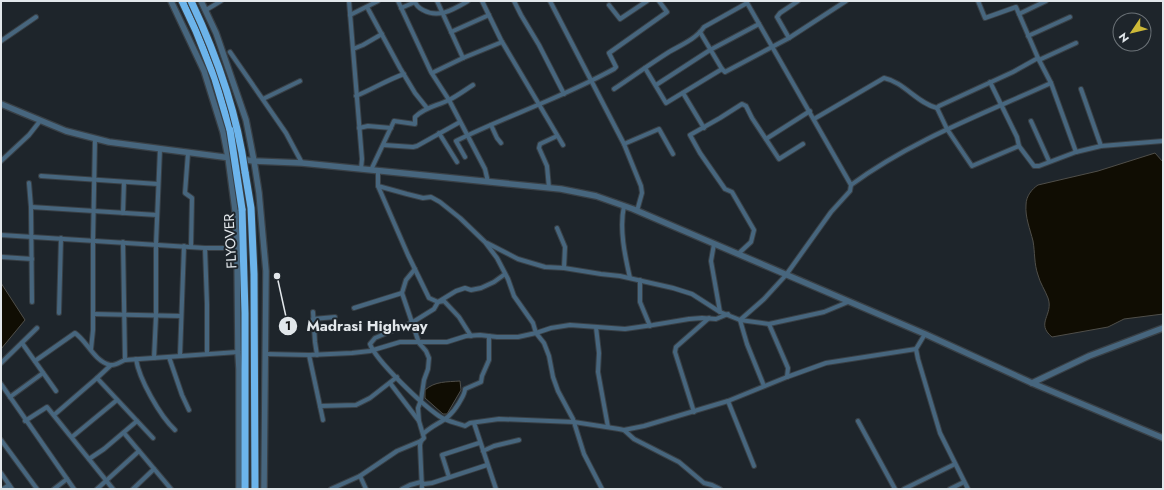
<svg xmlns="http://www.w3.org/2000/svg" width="1164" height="490" font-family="Jost,sans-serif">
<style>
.water{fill:#100d03;stroke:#4f4e49}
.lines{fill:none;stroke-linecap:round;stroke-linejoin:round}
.minor-casing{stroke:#394046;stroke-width:6}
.tertiary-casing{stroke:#394046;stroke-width:8}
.trunk-casing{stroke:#394046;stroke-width:9}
.minor{stroke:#47667e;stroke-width:4}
.tertiary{stroke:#47667e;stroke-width:5.5}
.trunk{stroke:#6cb4eb;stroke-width:7}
.trunk-bridge-casing{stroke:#394046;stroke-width:9;stroke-linecap:butt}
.trunk-bridge{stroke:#6cb4eb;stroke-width:7}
.labels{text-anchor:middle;stroke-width:4;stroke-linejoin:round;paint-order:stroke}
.street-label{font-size:14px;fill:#e2e7eb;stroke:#1e252b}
.leader{fill:none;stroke:#e2e7eb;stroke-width:1.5}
.callout-dot{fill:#e2e7eb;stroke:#1e252b;stroke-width:1.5}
.mark-label{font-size:12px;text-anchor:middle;font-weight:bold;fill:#111}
.callout-label{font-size:15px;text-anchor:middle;font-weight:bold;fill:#e2e7eb;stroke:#1e252b;stroke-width:4;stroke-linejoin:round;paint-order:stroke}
</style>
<rect width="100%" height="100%" fill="#1e252b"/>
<g class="water">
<path d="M1155,153L1163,162V314L1124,319L1108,327L1052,337C1035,323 1054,315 1048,298C1045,290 1040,283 1038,275C1034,264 1035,252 1033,241C1030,229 1025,217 1026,205C1026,196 1032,189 1038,185L1098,171Z"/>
<polygon points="1,283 25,320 1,349"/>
<path d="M460,381L461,390L447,414H443L425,398V390C435,381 447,382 460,381Z"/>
</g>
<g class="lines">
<g class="minor-casing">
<g id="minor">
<polyline points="349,1 362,159 361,169"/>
<polyline points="398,1 431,72 449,100 485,169 488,182"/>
<path d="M415,1C416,6 419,8 423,10C439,19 454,9 468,1"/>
<polyline points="437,1 463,58"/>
<polyline points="482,1 501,40 563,145"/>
<polyline points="514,1 521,15 539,45 564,94"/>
<polyline points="550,1 624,144 641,186 642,193 637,211"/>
<path d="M746,1L851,185C912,140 983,114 1051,83"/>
<polyline points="978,1 985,18 1016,7 1038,58 1051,83 1076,152"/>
<polyline points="609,5 620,19 647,1"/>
<polyline points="367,7 400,68 415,93 427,108"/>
<polyline points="401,8 415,2"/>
<polyline points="206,10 221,1"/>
<polyline points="1019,14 1046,1"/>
<polyline points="350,15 378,1"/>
<polyline points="451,32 489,15"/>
<polyline points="700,32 722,69 725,72 789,38 846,1"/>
<polyline points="1028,36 1070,17"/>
<polyline points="789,38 777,17 780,13 798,1"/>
<polyline points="1,41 36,17"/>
<polyline points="353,49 363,45 382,34"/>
<polyline points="230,52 286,133 302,163"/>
<polyline points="1039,60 1076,43"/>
<polyline points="645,68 666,103 722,69"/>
<polyline points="432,73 463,58 502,42"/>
<polyline points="990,82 1017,137 1019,146 1034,166 1039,166 1076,152 1101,146 1163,141"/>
<polyline points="656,85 710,50 759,24"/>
<path d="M614,89C632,77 650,64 669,52C681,45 696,39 704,27L747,3"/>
<polyline points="1081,89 1101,146"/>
<polyline points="683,93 704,128"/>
<path d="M356,96C373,89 387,80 404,74"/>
<polyline points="263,99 300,81"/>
<polyline points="937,108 947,129 972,166 1019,146"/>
<polyline points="937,108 939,106 1013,72 1038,58"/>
<path d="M814,119L884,78C904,82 917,103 937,108"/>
<polyline points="1031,121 1049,161"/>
<polyline points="491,125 497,138 501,143"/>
<polyline points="359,128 368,126 391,128"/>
<polyline points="439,133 457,162"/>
<polyline points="766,139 810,111"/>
<polyline points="624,144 659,129 673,154"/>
<polyline points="384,145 413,147 417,146 460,122"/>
<polyline points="188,153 185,193 192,198 191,247"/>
<path d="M465,157L456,141C486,126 517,114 547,101C570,91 592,81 614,69L616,67L609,53L667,12L659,1"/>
<polyline points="1,161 29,135 40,121"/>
<path d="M371,170L394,121L415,124V117C425,107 437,106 449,100C457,96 465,90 473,85"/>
<polyline points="378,171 378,186 408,255 429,298 438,302 444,301 459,317 471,336"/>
<polyline points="41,176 158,184"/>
<polyline points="29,183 31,207 32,302"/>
<polyline points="378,186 407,194 423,198 431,197 440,202 460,218 485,242 497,258 508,279 514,296 533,323 536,333 544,343 549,356 553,377 558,391 573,419 584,454 602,489"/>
<polyline points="549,188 547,166 539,148 540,144 557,136"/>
<path d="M624,206C619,229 625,256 630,278"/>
<polyline points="31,207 157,215"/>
<polyline points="123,213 124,182"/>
<polyline points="557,228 565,247 564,268"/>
<polyline points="1,235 205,248 237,248"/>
<polyline points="123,242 125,360"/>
<polyline points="487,243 518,259 545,267 564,268 601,274 620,276 673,288 692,294 720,312 740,320 769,324 824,312 848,302"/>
<polyline points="714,244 711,261 720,312"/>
<polyline points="205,248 207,304 207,353"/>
<polyline points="738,254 751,242 754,230 732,192 725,189 700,153 690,135 720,118 742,104 746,106 752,118 779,159 803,144"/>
<polyline points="2,257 32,259"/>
<polyline points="415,269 406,280 402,293 419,343 426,351 429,358 428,369 424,380 421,400 418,408 419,421 424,438 421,441 420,445 422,489"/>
<path d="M505,274L494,282L481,288L471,290L465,288L456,291L438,302L434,309L413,322L375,338L370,344C376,361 423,405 439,416C446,421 457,423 465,426L470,423L499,419L574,422L619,429L624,430L634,439L679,462L704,483L712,485L720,489"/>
<polyline points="640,280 640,302 650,326"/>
<polyline points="354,308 402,293"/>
<polyline points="313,312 315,342 317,355"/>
<polyline points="59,313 61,238"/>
<polyline points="93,314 181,316"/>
<polyline points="313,319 335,317"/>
<polyline points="769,324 788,368 787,377 826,363 916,349"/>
<polyline points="596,327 599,353 598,372 608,427"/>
<polyline points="925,334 916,349 918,359 940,433 968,489"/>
<polyline points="22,343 56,391"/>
<polyline points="91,349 93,330 93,240 95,139"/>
<polyline points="266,354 309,355 352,353 370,351 400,342 447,342 466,336 480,335 497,337 518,337 536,333 551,328 570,325 625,329 653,325 689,319 702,318 716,319 728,314"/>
<polyline points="309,355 323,420"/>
<polyline points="180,356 184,246"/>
<polyline points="169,357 182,395 189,410"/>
<polyline points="154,358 156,316 156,244 160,149"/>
<path d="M136,359C139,379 160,416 175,430"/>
<path d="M35,361L75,333C87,341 94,361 110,365C115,366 120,362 125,360L238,352"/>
<polyline points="1,363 37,328"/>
<polyline points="97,378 153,438"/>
<polyline points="390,383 419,421"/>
<polyline points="1,384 74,489"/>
<polyline points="764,386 747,344 740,320 764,299 786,275 831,212 850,191 851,185"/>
<polyline points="10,397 43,373"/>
<polyline points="728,401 754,466"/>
<polyline points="320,406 356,405 370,398 397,377"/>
<polyline points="694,412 675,352 676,347 709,318"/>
<polyline points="54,415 97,378 111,365"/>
<polyline points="25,421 47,407 113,489"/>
<polyline points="858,421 895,489"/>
<polyline points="474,423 496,489"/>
<polyline points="624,430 644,426 728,401 787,377"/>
<polyline points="124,433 171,489"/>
<path d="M423,434C437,421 447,423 459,403C461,399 465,394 465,389L481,382L482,376L489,360V336"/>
<polyline points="72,437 117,400"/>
<polyline points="1,440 37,489"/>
<polyline points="483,451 494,446 519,440"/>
<polyline points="89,459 104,449 137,421"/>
<polyline points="1,473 12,489"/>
<polyline points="360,476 366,489"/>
<polyline points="449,477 442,455 479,443"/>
<polyline points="3,489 9,485"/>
<polyline points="54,489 67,479"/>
<polyline points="97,489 139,451"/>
<polyline points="133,489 154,469"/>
<polyline points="331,489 360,476 397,451 421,441"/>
<polyline points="402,489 410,485 421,482 424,484 432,483 487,465"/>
<polyline points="904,489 955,464"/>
<polyline points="950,489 964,482"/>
</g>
</g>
<g class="tertiary-casing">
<g id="tertiary">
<polyline points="171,1 204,71 223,132 228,157 235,210 237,248 238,352 239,369 239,489"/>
<polyline points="201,1 216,33 246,120 254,161 259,193 266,271 264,489"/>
<polyline points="1,104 66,131 109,142 254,161 302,163 561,189 596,196 633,209 925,334 1032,383 1163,438"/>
<polyline points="1032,383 1089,356 1163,328"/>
</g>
</g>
<g class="trunk-casing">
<g id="trunk">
<polyline points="182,1 196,31 215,79 230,130"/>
<polyline points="245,172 251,208 254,274 255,489"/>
<polyline points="242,209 245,313 245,489"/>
</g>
</g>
<use href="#minor" class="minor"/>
<use href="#tertiary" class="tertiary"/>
<use href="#trunk" class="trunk"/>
<g class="trunk-bridge-casing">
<g id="trunk-bridge">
<path d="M191,1C217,56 237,112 245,172"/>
<polyline points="230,130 242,209"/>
</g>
</g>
<use href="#trunk-bridge" class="trunk-bridge"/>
</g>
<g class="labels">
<g class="street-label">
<text transform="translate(230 241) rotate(-93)" y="5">FLYOVER</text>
</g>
</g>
<path class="leader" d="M277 276L288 326"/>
<g class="callout-dot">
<circle cx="277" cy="276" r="4"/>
<circle cx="288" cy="326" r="10"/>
</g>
<g class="mark-label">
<text x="288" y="330">1</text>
</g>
<g class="callout-label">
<text x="367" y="331">Madrasi Highway</text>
</g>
<rect width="1164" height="490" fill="none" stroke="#e2e7eb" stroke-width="4"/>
<g transform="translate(1132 32) rotate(235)"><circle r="19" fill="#1e252b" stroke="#6c7378"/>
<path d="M0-3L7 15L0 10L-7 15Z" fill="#cdb938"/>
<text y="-6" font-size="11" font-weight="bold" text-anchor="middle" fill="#e2e7eb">N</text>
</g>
</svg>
